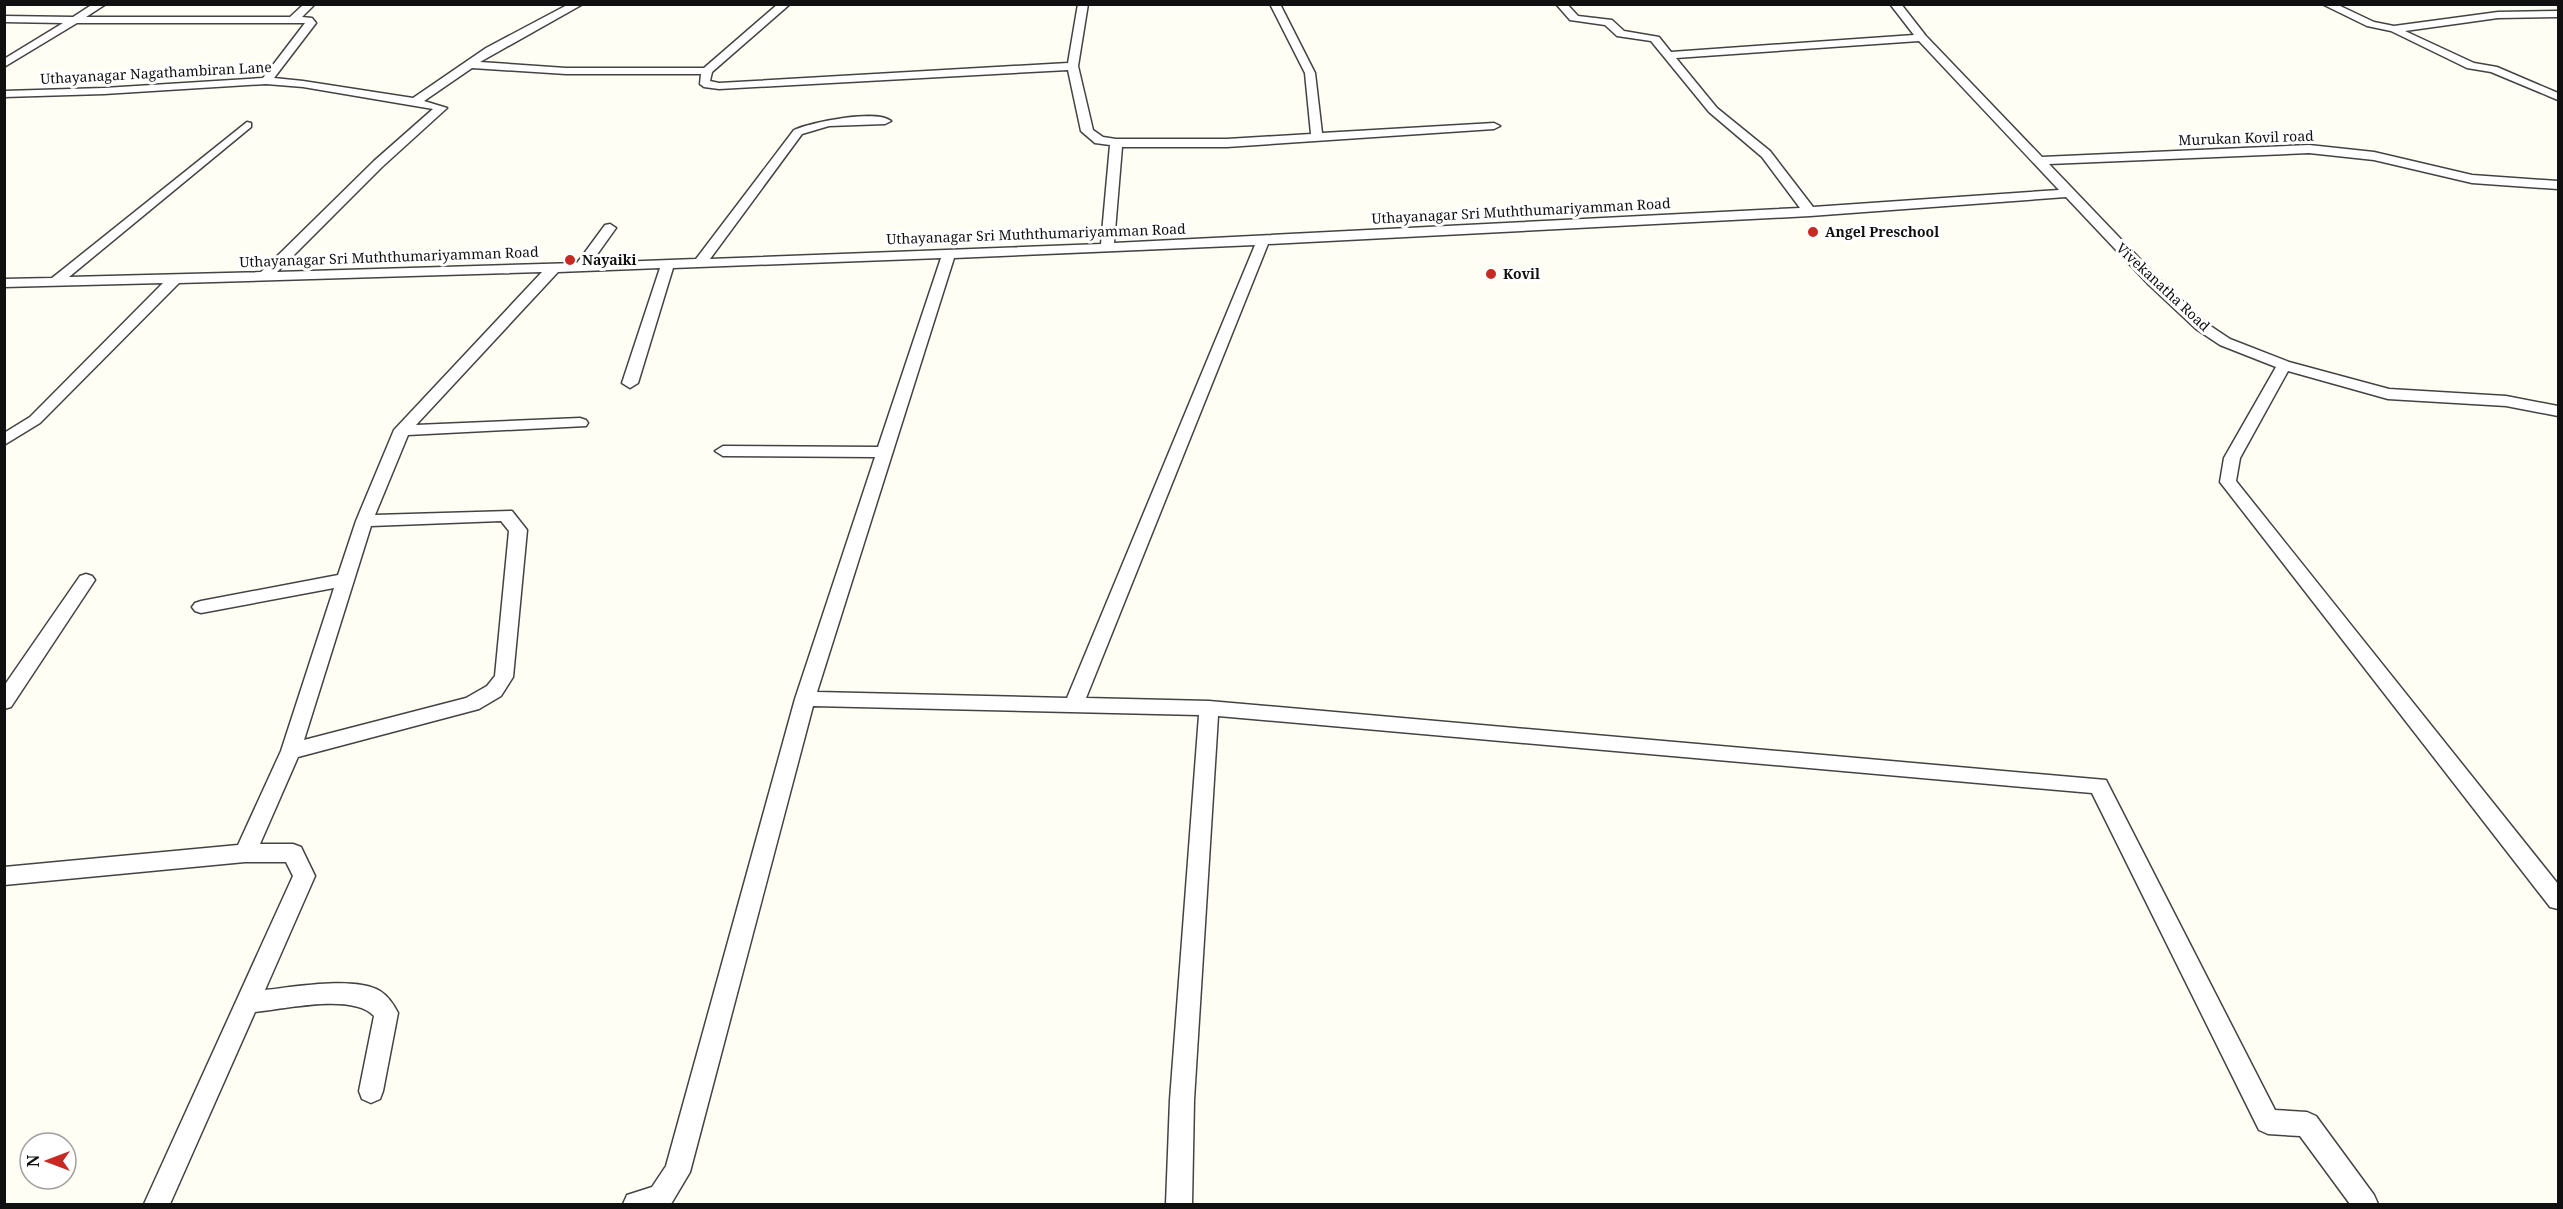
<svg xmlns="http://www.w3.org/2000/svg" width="2563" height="1209" font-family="'Noto Serif',serif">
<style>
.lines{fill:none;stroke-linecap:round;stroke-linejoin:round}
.street-casing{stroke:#434343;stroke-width:3}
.street{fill:#fff;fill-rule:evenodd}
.poi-dot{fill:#c62a23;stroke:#fff;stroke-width:2}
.labels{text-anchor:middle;stroke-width:6;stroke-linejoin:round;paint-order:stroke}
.far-street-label{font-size:14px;fill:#101010;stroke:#fff}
.far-poi-label{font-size:14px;font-weight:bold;fill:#101010;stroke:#fff;text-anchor:start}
</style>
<rect width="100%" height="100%" fill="#fffef4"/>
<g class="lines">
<g class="street-casing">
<g id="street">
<path d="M93,4H106L86,17H290L304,4H315L302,17L312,18L316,23L274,78L303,81L413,98L486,48L569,4H583L480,62L566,68H704L778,4H790L712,72L710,81L719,83L1068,63L1078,4H1088L1078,66L1093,130L1103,137L1116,139H1227L1311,134L1305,73L1270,4H1280L1315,73L1322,133L1494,123L1500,126L1494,129L1227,147H1122L1114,243L1800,208L1762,157L1709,112L1651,41L1617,36L1605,25L1570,20L1556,4H1567L1578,16L1612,20L1624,31L1659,37L1671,52L1914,35L1890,4H1901L1926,36L2042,157L2309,145L2374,152L2472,175L2558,181V189L2472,183L2374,160L2309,153L2049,164L2159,279L2206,323L2230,339L2289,362L2389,389L2506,396L2558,406V416L2506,406L2388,399L2288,371L2240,458L2236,481L2558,884V909L2550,907L2220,482L2224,458L2276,367L2220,345L2196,329L2149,285L2066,197L1810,216L1268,244L1086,698L1209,701L2106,780L2275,1110L2307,1112L2316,1116L2374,1195L2378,1204H2350L2300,1136L2268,1134L2259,1130L2092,793L1218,716L1194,1100L1192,1204H1166L1170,1100L1199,715L813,706L690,1172L671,1204H623L627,1195L652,1187L666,1166L795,699L875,457L723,456L715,451L723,446L878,447L941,258L673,268L638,383L630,388L622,383L660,268L558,272L416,425L580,418L586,420L588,423L586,426L408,435L375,515L512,511L527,530L513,677L501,696L479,709L298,757L260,844H293L301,847L315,876L265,990C294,987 355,976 380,991C388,996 394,1005 398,1013L383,1091L380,1099L371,1103L362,1099L359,1091L374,1016C353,993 285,1009 255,1012L170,1204H144L293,876L286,862H245L4,885V867L238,845L281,751L334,588L201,613L195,611L192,607L195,603L201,601L338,575L356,521L394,430L542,272L179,283L40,423L4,445V433L30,417L163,283L4,287V279L52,278L247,122L251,123V127L69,277L261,272L374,161L433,109L303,87L266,84L104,94L4,97V91L104,88L263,78L305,23H77L4,67V59L63,23L4,22V16L73,17ZM1919,41L2059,190L1813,207L1770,151L1717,108L1676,58ZM472,68L566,74H701L700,84L704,87L719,89L1068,70L1081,131L1095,143L1110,145L1101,244L710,259L802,134L829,126L885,124L891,121C877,109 811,122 794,130L696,259L591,263L616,228L610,224L605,225L577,263L277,272L382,167L447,108L424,101ZM1255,245L1067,698L817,692L954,258ZM501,521L509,531L495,676L487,686L466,698L304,740L371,526Z"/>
<polygon points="2322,4 2336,4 2374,22 2394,26 2498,12 2558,11 2558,17 2498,18 2405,31 2474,63 2497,67 2558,93 2558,100 2491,72 2467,68 2391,31 2367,26"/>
<polygon points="86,574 92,576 95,580 11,707 4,709 4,686 80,576"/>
</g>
</g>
<use href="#street" class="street"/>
</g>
<g class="poi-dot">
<circle cx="1813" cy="232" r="6"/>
<circle cx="570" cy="260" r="6"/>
<circle cx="1491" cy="274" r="6"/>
</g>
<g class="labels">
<g class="far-street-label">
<text transform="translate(156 73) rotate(-3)" y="5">Uthayanagar Nagathambiran Lane</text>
<text transform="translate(2246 138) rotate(-2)" y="5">Murukan Kovil road</text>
<text transform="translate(1521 211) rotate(-3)" y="5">Uthayanagar Sri Muththumariyamman Road</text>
<text transform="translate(1036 234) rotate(-2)" y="5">Uthayanagar Sri Muththumariyamman Road</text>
<text transform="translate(389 257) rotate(-2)" y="5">Uthayanagar Sri Muththumariyamman Road</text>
<text transform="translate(2163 287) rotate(43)" y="5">Vivekanatha Road</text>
</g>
<g class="far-poi-label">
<text x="1825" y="237">Angel Preschool</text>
<text x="582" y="265">Nayaiki</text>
<text x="1503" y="279">Kovil</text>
</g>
</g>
<rect width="2563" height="1209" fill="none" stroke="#101010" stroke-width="12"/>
<g transform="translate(48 1161) rotate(270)"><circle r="28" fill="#ffffff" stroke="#9f9f9f" stroke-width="1.5"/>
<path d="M0-4.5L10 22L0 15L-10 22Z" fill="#c62a23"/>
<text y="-9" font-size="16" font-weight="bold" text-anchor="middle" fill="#101010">N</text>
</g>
</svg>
